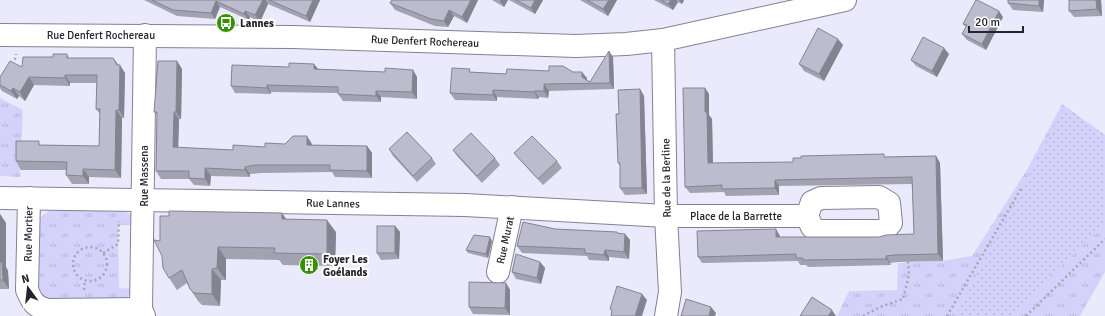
<svg xmlns="http://www.w3.org/2000/svg" width="1105" height="316" font-family="Signika,sans-serif">
<style>
.grass{fill:url(#grass-tufts)}
.garden{fill:url(#garden-dots)}
.lines{fill:none;stroke-linecap:round;stroke-linejoin:round}
.minor-casing{stroke:#838292;stroke-width:24}
.path{stroke:#a7a6b4;stroke-width:2.5;stroke-dasharray:2 3;stroke-linecap:butt}
.minor{stroke:#fff;stroke-width:22}
.wall{fill:#a3a2b1}
.shaded-wall{fill:#848490}
.building{fill:#bdbcce;stroke:#848490}
.labels{text-anchor:middle;stroke-width:4;stroke-linejoin:round;paint-order:stroke}
.poi-label{font-size:11px;font-weight:bold;fill:#25242b;stroke:#fff;text-anchor:start}
.street-label{font-size:11px;fill:#25242b;stroke:#fff}
</style>
<defs>
<pattern id="grass-tufts" width="24" height="20" patternUnits="userSpaceOnUse"><rect width="24" height="20" fill="#d4d1fb"/><path d="M3 7l-1-3M5 7V3M7 7l1-3M15 17l-1-3M17 17v-4M19 17l1-3" fill="none" stroke="#b6b3d7"/></pattern>
<pattern id="garden-dots" width="8" height="8" patternUnits="userSpaceOnUse"><rect width="8" height="8" fill="#d4d1fb"/><path d="M2 2h.1M6 6h.1" fill="none" stroke="#b6b3d7" stroke-width="1.8" stroke-linecap="round"/></pattern>
</defs>
<rect width="100%" height="100%" fill="#ebeafc"/>
<g class="grass">
<polygon points="0,98 23,110 20,177 0,176"/>
<polygon points="1062,104 1105,135 1105,272 1080,316 837,316 849,291 897,290 898,263 943,261 972,256 1028,168"/>
<polygon points="51,209 123,209 134,218 134,225 118,225 119,288 134,289 123,302 47,300 37,289 38,220"/>
</g>
<polygon class="garden" points="1064,106 1105,135 1105,223 1010,316 955,316"/>
<g class="lines">
<g class="minor-casing">
<g id="minor">
<polyline points="0,35 293,37 576,46 626,44 663,40 845,0"/>
<polyline points="663,40 666,216 670,292 666,316"/>
<polygon points="879,197 889,203 891,223 884,231 818,231 812,227 807,216 812,202 821,198"/>
<polyline points="0,198 465,205 666,216 807,216"/>
<path d="M29,198L27,290C32,302 35,307 48,310L141,309"/>
<polyline points="498,272 512,207"/>
<polyline points="144,316 141,309 145,35"/>
</g>
</g>
<g class="path">
<polyline points="12,64 16,57 16,54"/>
<circle cx="90" cy="264" r="17"/>
<polyline points="103,253 118,244 119,221"/>
<polyline points="84,290 85,281"/>
<polyline points="863,316 880,307 903,299 909,275 908,260"/>
<polyline points="947,316 1022,187"/>
<polyline points="1026,316 1105,239"/>
</g>
<use href="#minor" class="minor"/>
</g>
<g class="wall">
<polygon points="144,0 320,0 310,22 268,4 260,22 250,17 249,20 220,7 215,19 177,16"/>
<polygon points="392,0 478,0 467,23 454,16 448,27 435,26 395,10 390,3"/>
<polygon points="492,0 508,0 504,7"/>
<polygon points="509,0 543,0 535,14"/>
<polygon points="580,0 617,0 608,16"/>
<polygon points="654,0 684,0 682,4 678,2 673,10"/>
<polygon points="1044,0 1043,12 1013,10 1008,3"/>
<polygon points="1101,0 1102,16 1074,17 1069,11"/>
<polygon points="1003,17 986,50 967,40 962,34 966,27 963,24"/>
<polygon points="843,45 824,81 804,71 799,64"/>
<polygon points="67,54 69,58 113,58 125,73 124,118 122,118 121,178 89,177 89,184 72,184 66,175 66,170 21,170 16,161 41,145 99,146 100,114 96,109 97,83 70,83 70,86 34,85 25,101 19,96 17,99 2,91 0,88 0,77 22,67 53,57"/>
<polygon points="949,54 937,77 916,66 911,60"/>
<polygon points="613,57 614,89 549,91 548,98 539,97 538,99 497,97 497,101 455,100 450,93 472,72 506,74 573,72 587,78 587,80 590,82"/>
<polygon points="177,61 182,69 181,119 179,119 178,148 233,150 265,147 312,144 312,145 367,146 372,153 372,178 335,177 332,172 261,173 250,174 250,177 211,176 210,186 194,185 189,179 161,179 156,171 157,115 154,112"/>
<polygon points="314,64 318,69 385,72 413,70 417,77 417,99 381,97 381,102 343,101 338,94 338,93 271,92 271,94 235,93 231,86 289,67"/>
<polygon points="705,88 709,94 709,115 712,119 713,163 793,162 885,157 936,156 940,163 943,261 898,262 890,263 891,265 808,267 806,265 800,265 798,261 702,263 698,257 780,236 780,237 879,237 914,234 912,184 779,186 779,195 726,196 724,192 690,193 685,187"/>
<polygon points="640,89 644,96 647,194 625,195 620,188 620,166 618,163 619,114"/>
<polygon points="389,149 432,158 436,164 417,182 393,156"/>
<polygon points="453,150 495,158 500,165 482,183 457,156"/>
<polygon points="514,153 557,161 562,168 543,185 519,159"/>
<polygon points="282,213 286,219 336,232 335,266 283,265 279,260 226,259 226,280 221,280 220,306 202,305 198,301 190,289 187,283 177,290 169,278 162,256 160,241 169,216"/>
<polygon points="0,214 6,223 6,267 8,271 9,289 0,289"/>
<polygon points="395,226 400,232 399,259 381,260 377,253"/>
<polygon points="555,229 625,234 630,240 629,259 609,257 609,261 589,260 587,256 522,253 517,246"/>
<polygon points="492,241 488,258 468,253 466,250"/>
<polygon points="540,262 545,268 541,284 516,279 512,272"/>
<polygon points="506,283 510,290 510,315 473,314 469,307"/>
</g>
<g class="shaded-wall">
<polygon points="263,0 266,0 268,4 260,22 255,15"/>
<polygon points="313,0 320,0 310,22 306,16"/>
<polygon points="471,0 478,0 467,23 462,17"/>
<polygon points="500,0 508,0 504,7 500,1"/>
<polygon points="535,0 543,0 535,14 531,8"/>
<polygon points="609,0 617,0 608,16 603,9"/>
<polygon points="671,0 676,0 678,2 673,10 668,4"/>
<polygon points="679,0 684,0 682,4"/>
<polygon points="1039,0 1044,0 1043,12 1039,6"/>
<polygon points="1096,0 1101,0 1102,16 1097,9"/>
<polygon points="216,1 220,7 215,19 211,13"/>
<polygon points="449,10 454,16 448,27 444,21"/>
<polygon points="245,11 250,17 249,20 244,14"/>
<polygon points="999,11 1003,17 986,50 982,44"/>
<polygon points="838,39 843,45 824,81 819,74"/>
<polygon points="944,48 949,54 937,77 932,71"/>
<polygon points="609,51 613,57 614,89 610,83"/>
<polygon points="113,58 120,67 120,65 125,73 124,118 119,110"/>
<polygon points="177,61 182,69 181,119 176,112"/>
<polygon points="314,64 319,70 314,69"/>
<polygon points="413,70 417,77 417,99 412,92"/>
<polygon points="582,72 587,78 587,84 582,77"/>
<polygon points="65,75 70,83 70,86 65,78"/>
<polygon points="29,77 34,85 25,101 20,92"/>
<polygon points="544,84 549,91 548,98 544,91"/>
<polygon points="267,85 271,92 271,94 267,88"/>
<polygon points="13,88 19,96 17,99 11,91"/>
<polygon points="705,88 709,94 709,115 712,119 713,170 708,163 705,112"/>
<polygon points="640,89 644,96 647,194 642,188"/>
<polygon points="493,90 497,97 497,101 493,95"/>
<polygon points="376,91 381,97 381,102 376,96"/>
<polygon points="534,91 539,97 538,99 534,92"/>
<polygon points="116,110 122,118 121,178 115,170"/>
<polygon points="174,112 179,119 178,155 173,147"/>
<polygon points="307,136 312,144 312,153 307,145"/>
<polygon points="367,146 372,153 372,178 367,171"/>
<polygon points="936,156 940,163 943,261 938,254"/>
<polygon points="245,167 250,174 250,177 245,170"/>
<polygon points="205,168 211,176 210,186 205,179"/>
<polygon points="83,169 89,177 89,184 83,176"/>
<polygon points="775,180 779,186 779,195 775,188"/>
<polygon points="282,213 290,225 282,219"/>
<polygon points="0,214 6,223 6,267 8,271 9,289 3,280 0,262"/>
<polygon points="327,220 336,232 335,266 327,254"/>
<polygon points="395,226 400,232 399,259 395,253"/>
<polygon points="776,229 780,236 780,243 776,237"/>
<polygon points="625,234 630,240 629,259 624,252"/>
<polygon points="490,237 492,241 488,258 486,254"/>
<polygon points="218,247 226,259 226,280 217,268"/>
<polygon points="605,250 609,257 609,261 604,255"/>
<polygon points="886,256 890,263 891,265 886,259"/>
<polygon points="540,262 545,268 541,284 537,278"/>
<polygon points="212,269 221,280 220,306 212,294"/>
<polygon points="506,283 510,290 510,315 505,308"/>
<polygon points="642,294 647,300 642,316 635,316"/>
<polygon points="711,307 716,313 715,316 709,316"/>
<polygon points="832,310 836,316 828,316"/>
</g>
<g class="building">
<polygon points="152,0 263,0 255,15 245,11 244,14 216,1 211,13 173,10"/>
<polygon points="269,0 313,0 306,16"/>
<polygon points="392,0 471,0 462,17 449,10 444,21 431,19 390,3"/>
<polygon points="516,0 535,0 531,8"/>
<polygon points="587,0 609,0 603,9"/>
<polygon points="661,0 671,0 668,4"/>
<polygon points="976,0 977,0 999,11 982,44 962,34 967,25 963,24"/>
<polygon points="1008,0 1039,0 1039,6 1008,3"/>
<polygon points="1069,0 1096,0 1097,9 1069,11"/>
<polygon points="818,28 838,39 819,74 799,64"/>
<polygon points="923,37 944,48 932,71 911,60"/>
<polygon points="609,51 610,83 544,84 544,91 534,91 534,92 493,90 493,95 450,93 452,68 470,69 469,72 506,74 507,69 549,71 549,66 563,66 573,72 582,72 582,77 590,82"/>
<polygon points="53,54 67,54 67,58 113,58 117,65 120,65 119,110 116,110 115,170 83,169 83,176 66,175 67,162 16,161 16,141 39,141 39,145 99,146 100,109 96,109 97,75 65,75 65,78 29,77 20,92 13,88 11,91 0,85 0,77 10,61 22,67 23,57 53,57"/>
<polygon points="158,61 177,61 176,112 174,112 173,147 233,150 233,145 265,147 265,143 285,144 293,136 307,136 307,145 367,146 367,171 330,170 330,165 255,165 245,167 245,170 205,168 205,179 189,178 189,171 156,171 157,112 154,112"/>
<polygon points="289,63 314,64 314,69 385,72 385,68 413,70 412,92 376,91 376,96 338,94 338,87 267,85 267,88 231,86 232,65 289,67"/>
<polygon points="683,88 705,88 705,112 707,112 708,163 793,162 793,158 801,158 801,156 884,154 884,157 936,156 938,254 894,255 886,256 886,259 803,260 803,258 796,258 796,254 698,257 697,231 776,229 776,237 879,237 886,235 914,234 912,177 775,180 775,188 722,189 722,185 685,187"/>
<polygon points="640,89 642,188 620,188 620,163 618,163 616,114 619,114 618,90"/>
<polygon points="407,132 432,158 413,176 389,149"/>
<polygon points="471,133 495,158 477,176 453,150"/>
<polygon points="532,136 557,161 538,179 514,153"/>
<polygon points="169,211 282,213 282,219 327,220 327,254 274,253 275,248 218,247 217,268 212,269 212,294 194,293 190,289 182,270 169,278 163,268 162,256 154,240 160,241 160,216 169,216"/>
<polygon points="523,222 555,229 617,232 617,233 625,234 624,252 605,250 604,255 585,253 585,249 517,246"/>
<rect x="377" y="226" width="18" height="27"/>
<polygon points="474,235 490,237 486,254 466,250"/>
<polygon points="516,254 540,262 537,278 512,272"/>
<polygon points="0,262 2,262 3,280 0,280"/>
<polygon points="469,282 506,283 505,308 469,307"/>
<polygon points="617,286 642,294 635,316 611,316 612,310 610,309"/>
<polygon points="812,297 832,310 828,316 800,316"/>
<polygon points="686,299 711,307 709,316 681,316"/>
</g>
<defs>
<g id="bus-disc" transform="scale(1)"><circle r="9.5" fill="#369105" stroke="#fff"/><path d="M-5-6H5V4H4V6H2V4H-2V6H-4V4H-5ZM-3.5-4V0h7V-4ZM-3.5 1.2v1.5H-2V1.2ZM2 1.2v1.5H3.5V1.2Z" fill="#fff"/></g>
<g id="building-disc" transform="scale(1)"><circle r="9.5" fill="#369105" stroke="#fff"/><path d="M-4-6H4V6H1V3H-1V6H-4ZM-2.5-4.3h1.7v1.8h-1.7ZM.8-4.3h1.7v1.8H.8ZM-2.5-1h1.7V.8h-1.7ZM.8-1h1.7V.8H.8Z" fill="#fff"/></g>
</defs>
<g fill-rule="evenodd">
<use href="#bus-disc" x="226" y="23"/>
<use href="#building-disc" x="309" y="265"/>
</g>
<g class="labels">
<g class="poi-label">
<text x="240" y="27">Lannes</text>
<text x="323" y="263">Foyer Les<tspan x="323" dy="13">Goélands</tspan></text>
</g>
<g class="street-label">
<text x="101" y="39">Rue Denfert Rochereau</text>
<text transform="translate(425 41) rotate(2)" y="4">Rue Denfert Rochereau</text>
<text transform="translate(144 176) rotate(-90)" y="4">Rue Massena</text>
<text transform="translate(666 178) rotate(-91)" y="4">Rue de la Berline</text>
<text transform="translate(333 203) rotate(1)" y="4">Rue Lannes</text>
<text x="736" y="220">Place de la Barrette</text>
<text transform="translate(28 234) rotate(-89)" y="4">Rue Mortier</text>
<text transform="translate(505 240) rotate(-78)" y="4">Rue Murat</text>
</g>
</g>
<g transform="translate(28 288) rotate(345)" stroke="#ffffff" stroke-width="3" paint-order="stroke">
<path d="M0-3L7 15L0 10L-7 15Z" fill="#25242b"/>
<text y="-6" font-size="11" font-weight="bold" text-anchor="middle" fill="#25242b">N</text>
</g>
<path d="M969 26v6h54v-6" fill="none" stroke="#25242b" stroke-width="2"/>
<text x="975" y="26" font-size="12" fill="#25242b" stroke="#ffffff" stroke-width="3" paint-order="stroke">20 m</text>
</svg>
